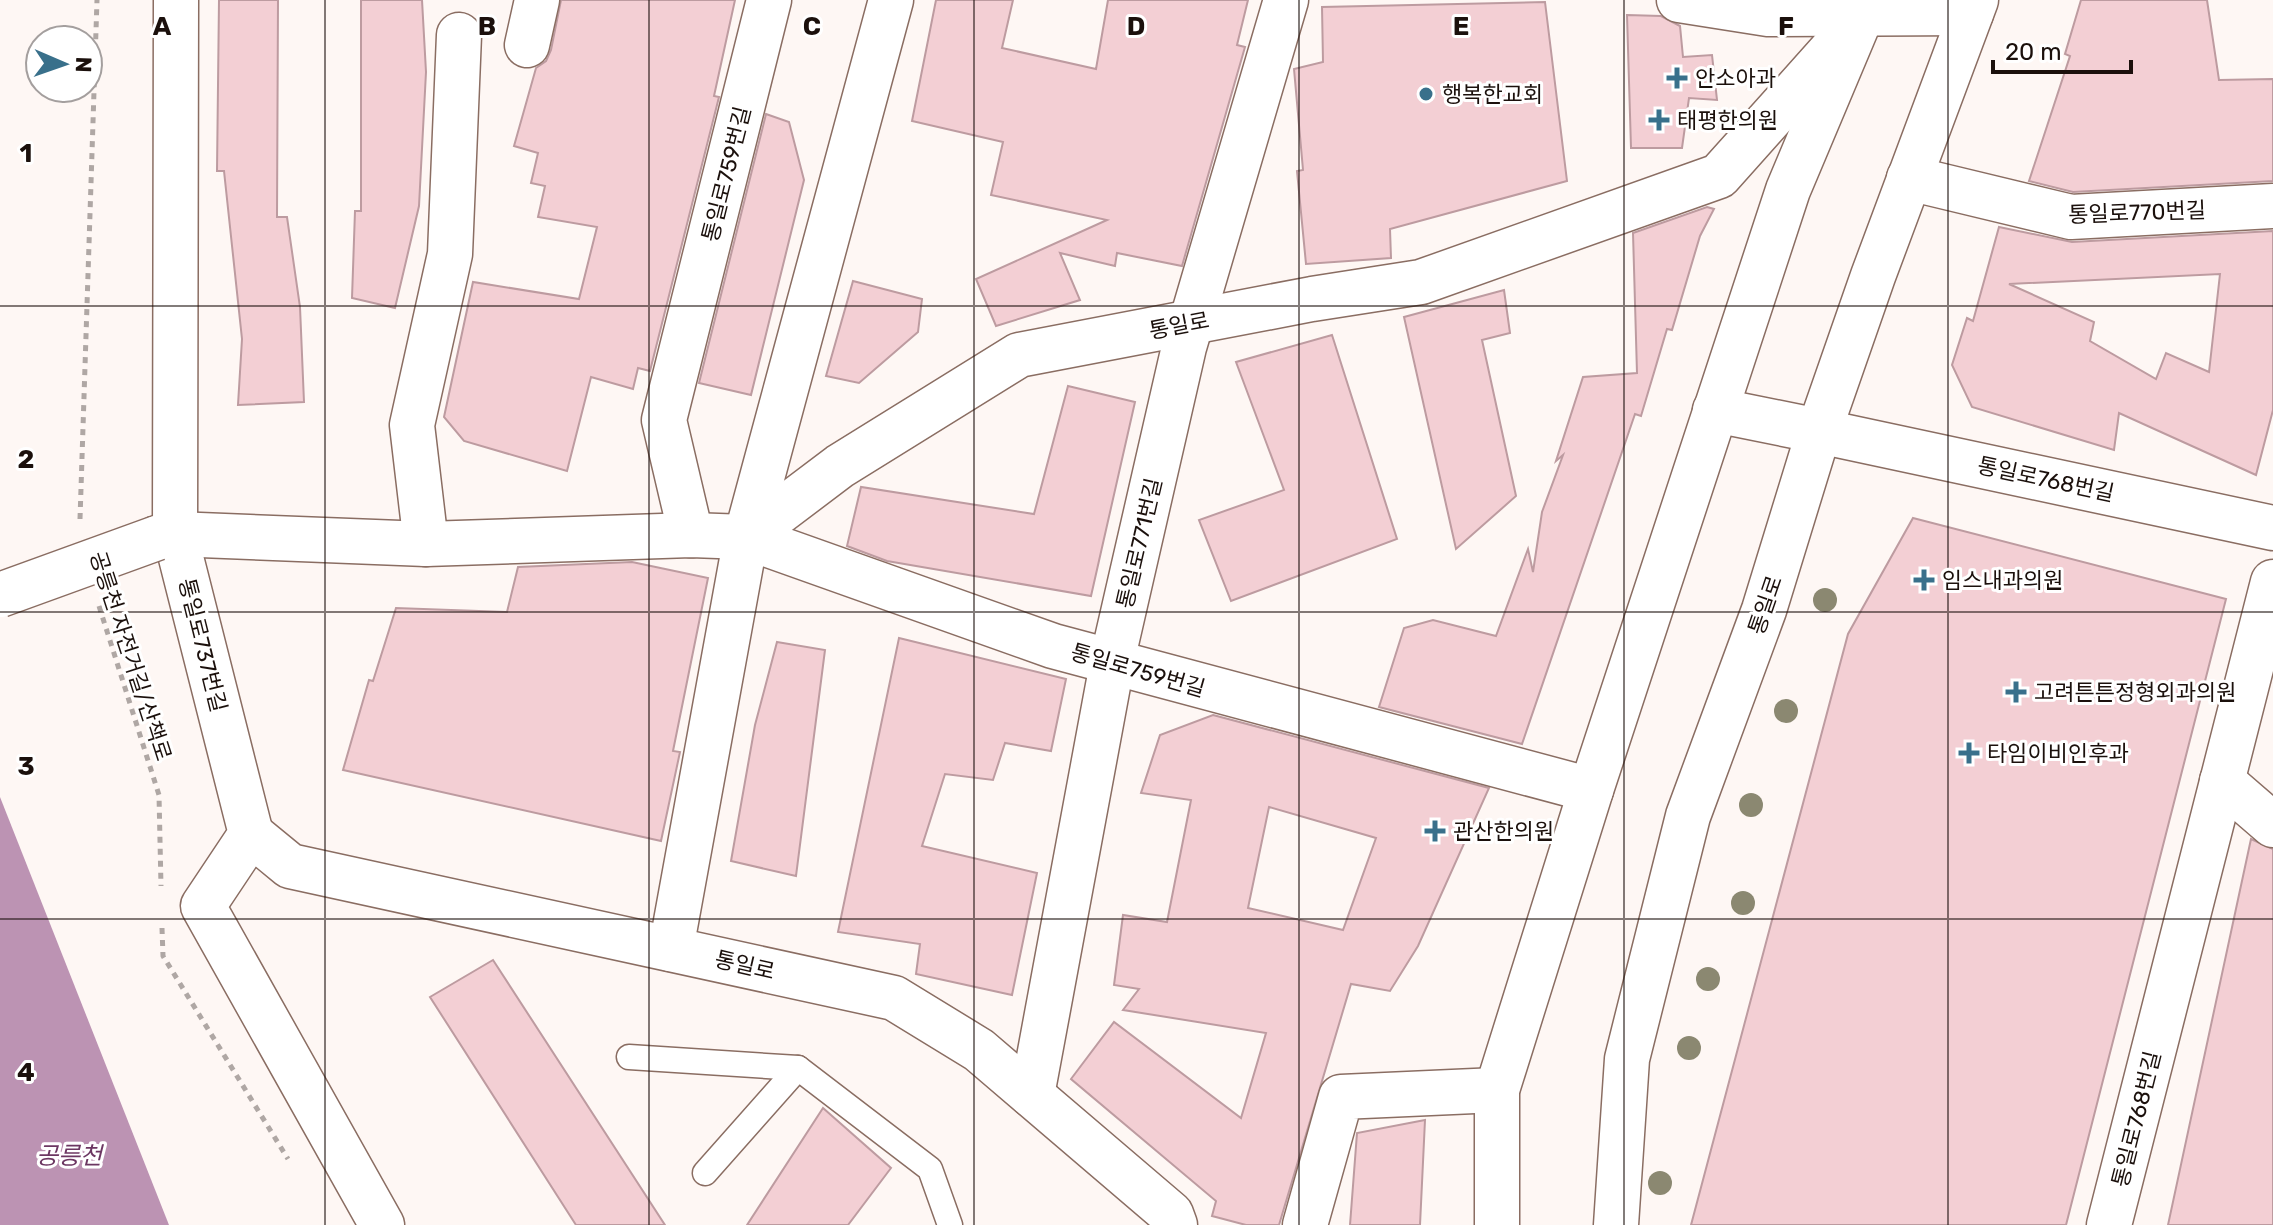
<svg xmlns="http://www.w3.org/2000/svg" width="2273" height="1225" font-family="Rubik,'Noto Sans KR',sans-serif">
<style>
.water{fill:#bc93b3}
.building{fill:#f3cfd4;stroke:#bd9ba0;stroke-width:2;fill-rule:evenodd}
.lines{fill:none;stroke-linecap:round;stroke-linejoin:round}
.service-casing{stroke:#8a6d62;stroke-width:27}
.minor-casing{stroke:#8a6d62;stroke-width:47}
.tertiary-casing{stroke:#8a6d62;stroke-width:47}
.primary-casing{stroke:#8a6d62;stroke-width:47}
.path{stroke:#afa7a4;stroke-width:5;stroke-dasharray:6 6;stroke-linecap:butt}
.service{stroke:#fff;stroke-width:24}
.minor{stroke:#fff;stroke-width:44}
.tertiary{stroke:#fff;stroke-width:44}
.primary{stroke:#fff;stroke-width:44}
.minor-bridge-casing{stroke:#8a6d62;stroke-width:47;stroke-linecap:butt}
.minor-bridge{stroke:#fff;stroke-width:44}
.tree{fill:#8b8871}
.grid{fill:none;stroke:#1b100c;stroke-width:2;stroke-opacity:0.55}
.poi-dot{fill:#39708b;stroke:#fff;stroke-width:3}
.labels{text-anchor:middle;stroke-width:6;stroke-linejoin:round;paint-order:stroke}
.poi-label{font-size:22px;fill:#1b100c;stroke:#fff;text-anchor:start}
.street-label{font-size:22px;fill:#1b100c;stroke:#fff}
.water-label{font-size:24px;font-style:italic;fill:#6c3762;stroke:#fff}
.grid-label{font-size:26px;text-anchor:middle;font-weight:bold;fill:#1b100c;stroke:#fff;stroke-width:6;stroke-linejoin:round;paint-order:stroke}
</style>
<rect width="100%" height="100%" fill="#fef7f4"/>
<polygon class="water" points="0,797 169,1225 0,1225"/>
<g class="building">
<polygon points="219,0 278,0 277,217 287,217 300,307 304,402 238,405 242,339 224,171 217,171"/>
<polygon points="361,0 422,0 426,72 419,206 395,308 352,298 355,211 361,211"/>
<polygon points="561,0 735,0 714,96 719,97 650,371 638,368 633,389 591,377 567,471 464,441 444,417 473,282 579,299 597,227 538,217 545,186 531,183 538,153 514,146 536,68 546,61 551,50"/>
<polygon points="936,0 1013,0 1002,48 1096,69 1108,0 1248,0 1237,45 1245,47 1182,266 1117,253 1115,266 1060,253 1080,300 996,326 976,279 1107,220 991,195 1003,142 912,121"/>
<polygon points="2081,0 2207,0 2219,80 2273,79 2273,181 2073,192 2029,181 2070,56 2065,54"/>
<polygon points="1545,2 1567,181 1390,229 1391,258 1306,264 1297,171 1303,170 1294,69 1323,62 1322,7"/>
<polygon points="1627,15 1661,16 1680,26 1683,57 1712,55 1717,100 1689,98 1682,148 1631,148"/>
<polygon points="766,114 789,122 804,180 751,395 699,383"/>
<polygon points="1707,207 1714,209 1700,236 1672,330 1667,329 1641,416 1635,414 1522,744 1379,707 1404,628 1433,620 1496,636 1528,549 1533,572 1542,512 1563,455 1556,461 1583,377 1637,373 1633,233"/>
<path d="M1999,227L2072,242L2273,231V410L2256,475L2119,413L2114,450L1972,407L1952,365L1967,318L1973,321ZM2220,274L2209,372L2166,353L2156,379L2090,341L2094,322L2009,284Z"/>
<polygon points="853,281 922,299 918,332 859,383 826,376"/>
<polygon points="1504,290 1510,333 1482,340 1516,496 1456,549 1404,317"/>
<polygon points="1332,335 1397,539 1231,601 1199,520 1284,490 1236,362"/>
<polygon points="1068,386 1135,402 1091,596 887,561 847,546 861,487 1034,514"/>
<polygon points="1913,518 2226,599 2066,1225 1691,1225 1848,634"/>
<polygon points="632,562 708,578 673,751 680,752 661,841 343,770 369,680 373,681 396,608 507,612 518,567"/>
<polygon points="899,638 1066,679 1051,751 1005,743 993,780 945,774 922,846 1037,873 1012,995 916,974 920,944 838,932"/>
<polygon points="777,642 825,650 796,876 731,861 755,725"/>
<path d="M1213,715L1489,788L1418,946L1390,991L1351,984L1279,1225H1246L1212,1216L1216,1201L1071,1079L1114,1022L1241,1118L1266,1033L1123,1010L1139,989L1114,985L1123,915L1167,922L1191,800L1141,793L1160,735ZM1269,807L1376,838L1343,930L1248,908Z"/>
<polygon points="2251,839 2273,849 2273,1225 2168,1225"/>
<polygon points="493,960 665,1225 576,1225 430,997"/>
<polygon points="823,1108 891,1168 848,1225 747,1225"/>
<polygon points="1425,1120 1420,1225 1350,1225 1357,1133"/>
</g>
<g class="lines">
<g class="service-casing">
<g id="service">
<polyline points="629,1057 798,1068 930,1169 950,1225"/>
<polyline points="705,1173 798,1068"/>
</g>
</g>
<g class="minor-casing">
<g id="minor">
<polyline points="176,0 175,534 251,834 203,906 382,1225"/>
<polyline points="1679,0 1768,14 1971,13"/>
<polyline points="527,45 537,0"/>
<polyline points="1909,178 2071,217 2273,206"/>
<polyline points="1715,410 1819,431"/>
<polyline points="691,535 664,420 769,0"/>
<polyline points="746,537 840,466 1019,355 1312,299 1421,282 1719,176 1839,42"/>
<polyline points="157,538 175,534 426,544 691,535 746,537 1053,646 1591,790"/>
<polyline points="426,544 412,425 450,254 459,35"/>
<polyline points="2222,781 2273,825"/>
<polyline points="251,834 290,866 894,998 979,1050 1171,1214 1175,1225"/>
<polyline points="671,949 746,537 891,0"/>
<polyline points="1032,1095 1115,648 1184,347 1286,0"/>
<polyline points="1305,1225 1341,1097 1497,1090"/>
<polyline points="1497,1225 1497,1090 1591,790 1788,190 1868,0"/>
<polyline points="2109,1225 2273,582"/>
</g>
</g>
<g class="tertiary-casing">
<polyline id="tertiary" points="1819,431 2273,528"/>
</g>
<g class="primary-casing">
<polyline id="primary" points="1616,1225 1627,1059 1688,816 1764,610 1819,431 1873,276 1976,0"/>
</g>
<g class="path">
<polyline points="80,519 97,0"/>
<polyline points="99,606 159,795 161,886"/>
<polyline points="162,928 163,956 288,1159"/>
</g>
<use href="#service" class="service"/>
<use href="#minor" class="minor"/>
<use href="#tertiary" class="tertiary"/>
<use href="#primary" class="primary"/>
<g class="minor-bridge-casing">
<polyline id="minor-bridge" points="0,595 157,538"/>
</g>
<use href="#minor-bridge" class="minor-bridge"/>
</g>
<g class="tree">
<circle cx="1825" cy="600" r="12"/>
<circle cx="1786" cy="711" r="12"/>
<circle cx="1751" cy="805" r="12"/>
<circle cx="1743" cy="903" r="12"/>
<circle cx="1708" cy="979" r="12"/>
<circle cx="1689" cy="1048" r="12"/>
<circle cx="1660" cy="1183" r="12"/>
</g>
<path class="grid" d="M325,0V1225M649,0V1225M974,0V1225M1299,0V1225M1624,0V1225M1948,0V1225M0,306H2273M0,612H2273M0,919H2273"/>
<g class="poi-dot">
<path d="M1673 66h8v8h8v8h-8v8h-8v-8h-8v-8h8z"/>
<circle cx="1426" cy="94" r="8"/>
<path d="M1655 108h8v8h8v8h-8v8h-8v-8h-8v-8h8z"/>
<path d="M1920 568h8v8h8v8h-8v8h-8v-8h-8v-8h8z"/>
<path d="M2012 680h8v8h8v8h-8v8h-8v-8h-8v-8h8z"/>
<path d="M1965 741h8v8h8v8h-8v8h-8v-8h-8v-8h8z"/>
<path d="M1431 819h8v8h8v8h-8v8h-8v-8h-8v-8h8z"/>
</g>
<g class="labels">
<g class="poi-label">
<text x="1695" y="86">안소아과</text>
<text x="1442" y="102">행복한교회</text>
<text x="1677" y="128">태평한의원</text>
<text x="1942" y="588">임스내과의원</text>
<text x="2034" y="700">고려튼튼정형외과의원</text>
<text x="1987" y="761">타임이비인후과</text>
<text x="1453" y="839">관산한의원</text>
</g>
<g class="street-label">
<text transform="translate(726 174) rotate(-76)" y="8">통일로759번길</text>
<text transform="translate(2137 212) rotate(-2)" y="8">통일로770번길</text>
<text transform="translate(1179 325) rotate(-11)" y="8">통일로</text>
<text transform="translate(2046 479) rotate(12)" y="8">통일로768번길</text>
<text transform="translate(1139 543) rotate(-77)" y="8">통일로771번길</text>
<text transform="translate(1765 605) rotate(-71)" y="8">통일로</text>
<text transform="translate(203 645) rotate(76)" y="8">통일로737번길</text>
<text transform="translate(131 656) rotate(72)" y="8">공릉천 자전거길/산책로</text>
<text transform="translate(1138 670) rotate(16)" y="8">통일로759번길</text>
<text transform="translate(745 965) rotate(13)" y="8">통일로</text>
<text transform="translate(2136 1119) rotate(-76)" y="8">통일로768번길</text>
</g>
<g class="water-label">
<text x="69" y="1164">공릉천</text>
</g>
</g>
<g class="grid-label">
<text x="162" y="35">A</text>
<text x="487" y="35">B</text>
<text x="812" y="35">C</text>
<text x="1136" y="35">D</text>
<text x="1461" y="35">E</text>
<text x="1786" y="35">F</text>
<text x="26" y="162">1</text>
<text x="26" y="468">2</text>
<text x="26" y="775">3</text>
<text x="26" y="1081">4</text>
</g>
<g transform="translate(64 64) rotate(92)"><circle r="38" fill="#ffffff" stroke="#a49f9e" stroke-width="2"/>
<path d="M0-6L14 30L0 20L-14 30Z" fill="#39708b"/>
<text y="-12" font-size="22" font-weight="bold" text-anchor="middle" fill="#1b100c">N</text>
</g>
<path d="M1993 60v12h138v-12" fill="none" stroke="#1b100c" stroke-width="4"/>
<text x="2005" y="60" font-size="24" fill="#1b100c" stroke="#ffffff" stroke-width="6" paint-order="stroke">20 m</text>
</svg>
